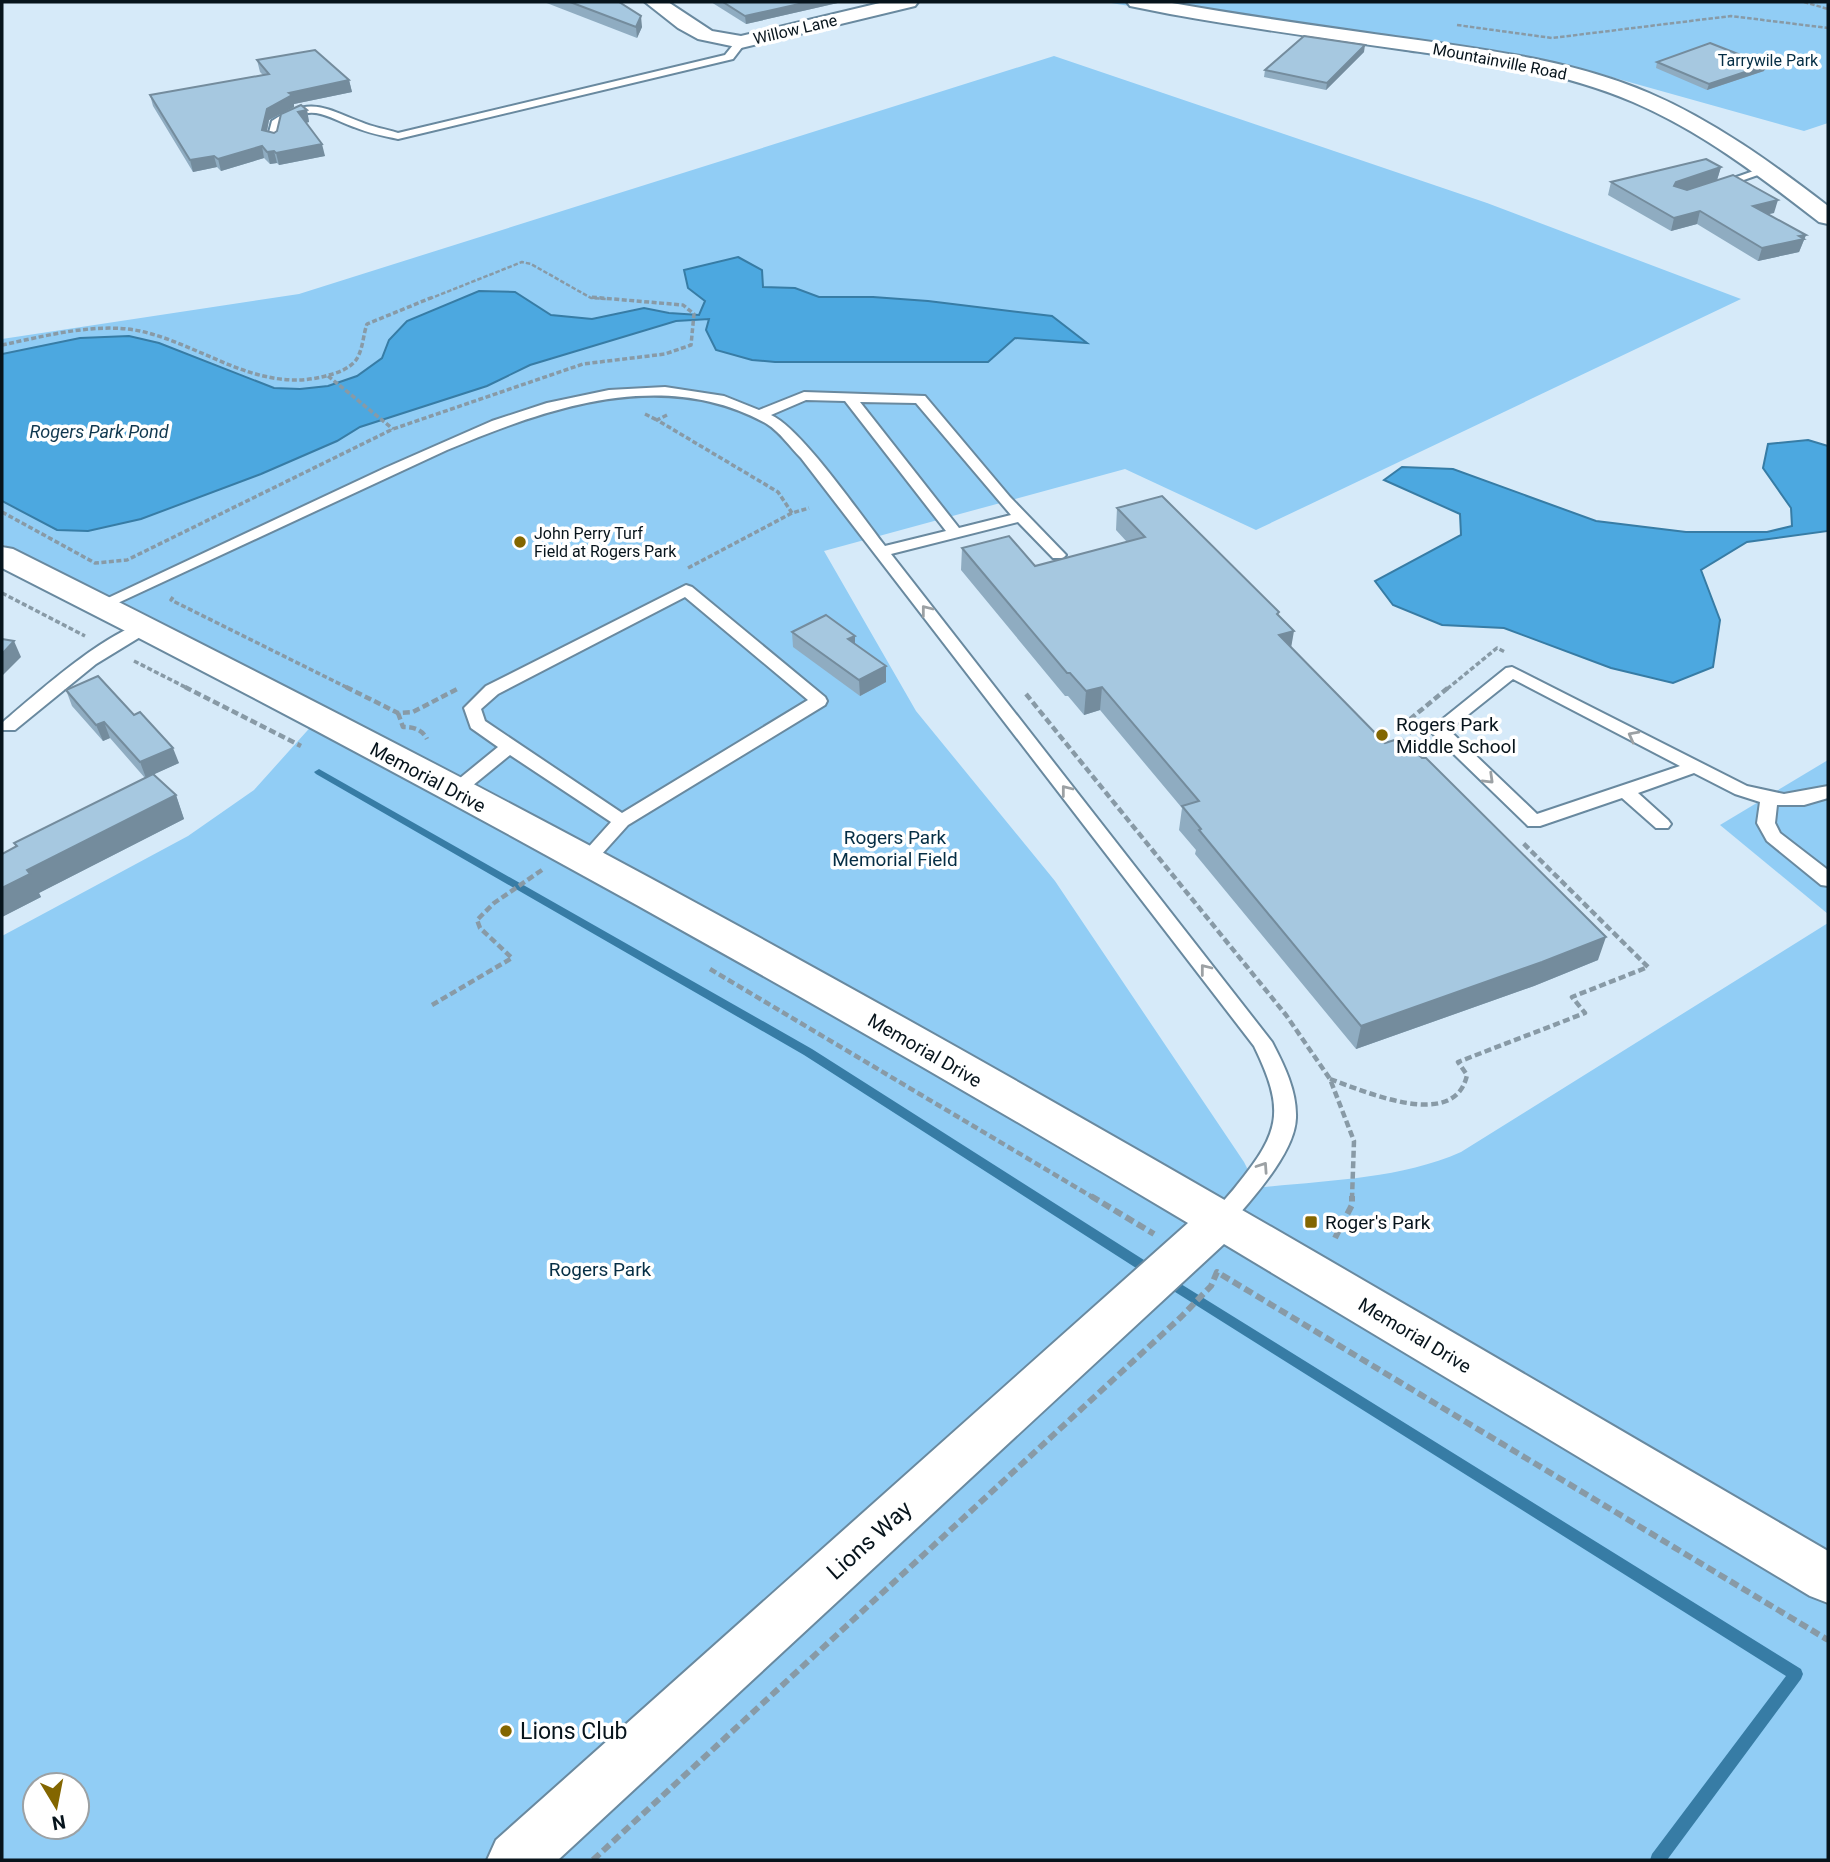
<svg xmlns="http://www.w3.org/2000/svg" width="1830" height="1862" font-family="Roboto,sans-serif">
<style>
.green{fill:#91cdf5;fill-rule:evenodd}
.water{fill:#4ca8e0;stroke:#377ca5;stroke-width:2}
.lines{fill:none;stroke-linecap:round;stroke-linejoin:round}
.stream{fill:#377ca5;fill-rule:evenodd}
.service-casing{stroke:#69899f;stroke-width:4}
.minor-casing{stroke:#69899f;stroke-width:4}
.tertiary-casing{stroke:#69899f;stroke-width:4}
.path-far3{stroke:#889aa6;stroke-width:2.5;stroke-dasharray:4.5 2;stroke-linecap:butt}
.path-far2{stroke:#889aa6;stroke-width:3.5;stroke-dasharray:5 2.5;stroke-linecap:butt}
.path-far1{stroke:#889aa6;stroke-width:4.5;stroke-dasharray:7 3.5;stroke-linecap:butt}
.path{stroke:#889aa6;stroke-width:6;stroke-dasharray:9 4.5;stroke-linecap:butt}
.service{fill:#fff;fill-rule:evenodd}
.minor{fill:#fff;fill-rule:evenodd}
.tertiary{fill:#fff;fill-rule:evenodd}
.wall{fill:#8facc1;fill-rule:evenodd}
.shaded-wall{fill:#748c9d}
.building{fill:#a6c8e0;stroke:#748c9d;stroke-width:2}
.oneway{stroke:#9ca1a4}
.poi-dot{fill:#836600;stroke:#fff;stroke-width:2.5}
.labels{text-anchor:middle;stroke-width:7;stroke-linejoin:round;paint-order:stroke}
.far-street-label{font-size:16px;fill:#07141c;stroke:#fff}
.far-park-label{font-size:16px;fill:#052e45;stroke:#fff}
.far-poi-label{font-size:16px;fill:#07141c;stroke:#fff;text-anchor:start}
.far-water-label{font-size:18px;font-style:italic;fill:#10384f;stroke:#fff}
.poi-label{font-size:19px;fill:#07141c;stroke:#fff;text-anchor:start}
.street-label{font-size:19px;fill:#07141c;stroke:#fff}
.park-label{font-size:19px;fill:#052e45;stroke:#fff}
.near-street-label{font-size:23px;fill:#07141c;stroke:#fff}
.near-poi-label{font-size:23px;fill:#07141c;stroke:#fff;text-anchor:start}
</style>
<rect width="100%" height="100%" fill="#d6eaf9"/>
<g class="green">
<polygon points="1105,2 1828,2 1828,123 1804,131 1604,75 1578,82 1506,68"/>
<path d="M1054,56L1487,203L1741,299L1256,530L1125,469L824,551L916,711L1055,881L1244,1162L1257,1188C1325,1180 1398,1180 1461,1152L1828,923V1860H2V936L188,836L254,790L324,712L146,617L2,544V339L299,294ZM35,1785H77V1827H35Z"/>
<polygon points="1828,760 1828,914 1720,825"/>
</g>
<g class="water">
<polygon points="738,257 762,270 763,287 795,288 819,297 873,297 928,301 1052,316 1087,343 1015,338 988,362 775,362 752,360 716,350 706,330 709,319 676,321 530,365 487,386 360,427 337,441 261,474 141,519 88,531 57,530 2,501 2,354 80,338 129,336 159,343 274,388 300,389 328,386 357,376 382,358 389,340 407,321 479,291 515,292 551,315 592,319 644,308 669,313 699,315 705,301 688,288 684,270"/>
<polygon points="1808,440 1828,446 1828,531 1747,542 1701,570 1720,620 1713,667 1673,683 1611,668 1504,628 1442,625 1393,605 1375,581 1461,535 1460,514 1384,480 1402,467 1453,469 1596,521 1686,532 1767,532 1792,526 1791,508 1763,468 1768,444"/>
</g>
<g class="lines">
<g class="stream">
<polygon points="319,769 812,1049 1155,1267 1157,1271 1155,1275 1151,1276 1147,1275 804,1055 316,774 314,772"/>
<polygon points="1168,1276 1801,1669 1803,1674 1801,1679 1667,1860 1650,1860 1652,1854 1786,1676 1164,1285 1162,1281 1164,1277"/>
</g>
<g class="service-casing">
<g id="service">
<path d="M737,40L746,42L733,59L398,139C384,136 368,133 354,127C324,116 313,103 281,124L277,142L267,140L272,121C310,96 324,108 361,122C372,127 386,129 398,133L725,55Z"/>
<polygon points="1762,168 1772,170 1721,188 1711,186"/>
<path d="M665,387L724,396L759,410L804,392L925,396L1010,497L1066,555L1063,558H1053L1018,522L891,554L1272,1042C1284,1065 1297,1091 1296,1118C1295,1153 1251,1200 1229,1226L1221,1229L1213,1226L1210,1220C1216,1207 1228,1197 1237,1185C1281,1131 1285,1110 1254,1046L801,458C790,447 780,432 767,424C664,366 547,408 447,450L107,608H95L93,605L385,468L492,421L547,403L609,390ZM806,400L845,401L946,531L885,546C862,517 801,428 771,415ZM860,402L916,403L1011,515L959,528Z"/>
<path d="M686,585L692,587L825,697L827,701L825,705L628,825L592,865H578L576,861L611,822L510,755L461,795H449L446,791L449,787L498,747L471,728L464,708L486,686ZM685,597L808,700L622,813L485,721L481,709L498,694Z"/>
<path d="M144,623L150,625L152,628L150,631L96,664L15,730H3V722C36,694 104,633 144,623Z"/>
<path d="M1512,667L1747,786L1784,794L1828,786V798L1804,805H1777L1775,823L1780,833L1828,870V886L1821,885L1767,841L1757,823L1760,802L1735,794L1694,773L1638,793L1668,820L1671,824L1668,828H1656L1622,798L1540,826H1528L1429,730L1506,668ZM1513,679L1680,766L1537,814L1449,730Z"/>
</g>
</g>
<g class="minor-casing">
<g id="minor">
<polygon points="645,2 668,2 712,31 741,36 884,2 918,2 915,6 741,48 698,39 678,28"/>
<path d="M2,547L13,549C243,664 472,781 698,904C1079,1111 1453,1333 1828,1551V1603L1810,1596L1224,1244L558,1860H487L496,1840L1188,1223C800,991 405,772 2,568Z"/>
</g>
</g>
<g class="tertiary-casing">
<path id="tertiary" d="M1127,2H1166C1250,17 1334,28 1418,40C1496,51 1576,62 1649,93C1714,121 1772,163 1828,206V224L1819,222C1761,177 1701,131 1633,102C1561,71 1483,61 1406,50C1327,39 1248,28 1170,14L1130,6Z"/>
</g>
<g class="path-far3">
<polyline points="1804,2 1828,9"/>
<polyline points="1457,25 1552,38 1731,16 1828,28"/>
<polyline points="429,299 522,262 531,264 591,298 606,299"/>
</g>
<g class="path-far2">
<path d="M2,345C45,336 96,322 140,331C204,345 260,396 329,375C338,373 350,368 356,360C363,350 363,335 367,324L433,297"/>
<polyline points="328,376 393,429"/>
<polyline points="645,414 657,420"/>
<polyline points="667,415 657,420 778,492 792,513"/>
<polyline points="2,512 95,563 127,560 393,429 583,364 665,354 691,345 694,314 683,305 590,297"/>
<polyline points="688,568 792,513 809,508"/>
<polyline points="2,593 85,636"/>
<polyline points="173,597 171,600 350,689"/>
<polyline points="134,661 189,689"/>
<polyline points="1447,689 1497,648 1505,652"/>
</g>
<g class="path-far1">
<polyline points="185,687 301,746"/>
<polyline points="346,687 398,713 413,712 457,689"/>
<polyline points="1026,694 1286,1015 1330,1079 1354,1141 1352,1198"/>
<path d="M398,713L403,727C413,727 422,729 427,739"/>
<polyline points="1412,733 1403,725 1449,687"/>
<polyline points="710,969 1094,1198"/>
<polyline points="432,1005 512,958 480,928 477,920 494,903 542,870"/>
<path d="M1330,1079C1364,1091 1455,1132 1467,1075L1458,1062L1585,1013L1572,997L1648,967L1523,843"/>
</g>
<g class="path">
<polyline points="1091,1196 1154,1234"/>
<polyline points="1335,1238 1352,1205 1352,1196"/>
<polyline points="593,1860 1181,1317 1211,1286 1217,1272 1828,1640"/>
</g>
<use href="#service" class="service"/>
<use href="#minor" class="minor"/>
<use href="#tertiary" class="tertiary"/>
</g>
<g class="wall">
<polygon points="544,2 619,2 642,27 637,38"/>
<polygon points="711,2 842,2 746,24"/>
<polygon points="1364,52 1326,90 1264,77 1265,70"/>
<path d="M257,60L349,80L352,92L294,104V107L283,113L307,110L309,122L306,123L325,156L279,165L277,163L270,164L264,158L221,171L217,167L193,172L153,106L150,95L263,75L260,72ZM281,114L277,131L274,133L267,131L269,120Z"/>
<polygon points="1657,62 1766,65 1764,71 1707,90 1656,68"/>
<polygon points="1721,167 1717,180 1774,213 1768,214 1806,235 1799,252 1758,261 1697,224 1671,231 1608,195 1611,182"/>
<polygon points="1117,508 1278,615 1291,648 1598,960 1534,986 1356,1049 1195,854 1196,850 1179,830 1182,808 1100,710 1084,715 1068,696 1065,696 961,570 962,548 1035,566 1127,542 1116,530"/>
<polygon points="792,632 855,644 886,682 860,696 793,647"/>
<polygon points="66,690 179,763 154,774 176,795 184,819 39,893 41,897 2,917 2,854 16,847 14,843 145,778 110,738 103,741 72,706"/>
</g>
<g class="shaded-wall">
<polygon points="808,2 842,2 746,24 745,16"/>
<polygon points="641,16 642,27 637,38 636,27"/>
<polygon points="1365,45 1364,52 1326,90 1327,83"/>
<polygon points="1766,65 1764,71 1707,90 1709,84"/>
<polygon points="349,80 352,92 294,104 294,107 269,120 265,141 262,130 267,109 289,93"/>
<polygon points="307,110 309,122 301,124 298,112"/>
<polygon points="322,144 325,156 279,165 276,153"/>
<polygon points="262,146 264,158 221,171 218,159"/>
<polygon points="274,151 277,163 270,164 267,152"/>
<polygon points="214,156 217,167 193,172 190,160"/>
<polygon points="1721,167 1717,180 1672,195 1676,182"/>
<polygon points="1778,200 1774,213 1749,218 1753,206"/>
<polygon points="1700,211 1697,224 1671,231 1674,218"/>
<polygon points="1806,235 1799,252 1758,261 1762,248"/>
<polygon points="1294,631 1290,654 1279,635"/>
<polygon points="855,636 855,651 848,639"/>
<polygon points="14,641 21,657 2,676 2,654"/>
<polygon points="886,666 886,682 860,696 859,680"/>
<polygon points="1102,687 1100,710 1084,715 1086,691"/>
<polygon points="104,722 110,738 103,741 96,725"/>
<polygon points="173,748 179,763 146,778 140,762"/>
<polygon points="176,795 184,819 39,893 41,897 2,917 2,888 27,870"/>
<polygon points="1606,937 1598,960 1534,986 1356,1049 1361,1026"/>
</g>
<g class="building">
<polygon points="570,2 619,2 641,16 636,27"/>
<polygon points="723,2 808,2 745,16"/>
<polygon points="1304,36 1365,45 1327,83 1265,70"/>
<polygon points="1710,43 1766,65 1709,84 1657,62"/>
<polygon points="315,50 349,80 289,93 292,95 267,109 262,130 274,133 277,131 281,114 301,105 307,110 298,112 322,144 276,153 274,151 267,152 262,146 218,159 214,156 190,160 150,95 269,74 257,60"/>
<polygon points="1706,159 1721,167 1676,182 1674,186 1687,190 1733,175 1778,200 1753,206 1806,235 1799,236 1804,239 1762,248 1700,211 1674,218 1611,182"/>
<polygon points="1162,496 1279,612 1277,614 1294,631 1279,635 1385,743 1401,738 1422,758 1426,758 1606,937 1542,962 1361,1026 1199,830 1201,829 1182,806 1199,801 1102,687 1086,691 1070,673 1067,673 962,548 1009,536 1035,566 1145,537 1117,508"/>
<polygon points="826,615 855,636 848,639 886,666 859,680 792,632"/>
<polygon points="2,639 14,641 2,654"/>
<polygon points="98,676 134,715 140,712 173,748 140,762 104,722 96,725 66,690"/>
<polygon points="153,774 176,795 27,870 30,874 2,888 2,854 17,846 14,843"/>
</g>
<defs><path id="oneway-chevron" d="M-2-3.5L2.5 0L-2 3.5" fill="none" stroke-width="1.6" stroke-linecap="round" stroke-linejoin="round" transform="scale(1.75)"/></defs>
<g class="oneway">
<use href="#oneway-chevron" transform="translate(926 610) rotate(-128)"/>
<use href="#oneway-chevron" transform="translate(1633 736) rotate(-152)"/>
<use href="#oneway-chevron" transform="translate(1489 779) rotate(44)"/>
<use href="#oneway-chevron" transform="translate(1066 790) rotate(-128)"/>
<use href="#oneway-chevron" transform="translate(1205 969) rotate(-128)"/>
<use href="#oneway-chevron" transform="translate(1263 1167) rotate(-56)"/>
</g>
<g class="poi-dot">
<circle cx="520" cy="542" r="7"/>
<circle cx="1382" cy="735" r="7"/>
<rect x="1304" y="1215" width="14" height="14" rx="3.5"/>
<circle cx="506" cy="1731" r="7"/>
</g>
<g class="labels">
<g class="far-street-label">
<text transform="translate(795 29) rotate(-13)" y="6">Willow Lane</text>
<text transform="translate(1500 61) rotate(11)" y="6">Mountainville Road</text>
</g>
<g class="far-park-label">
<text x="1768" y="66">Tarrywile Park</text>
</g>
<g class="far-poi-label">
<text x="534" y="539">John Perry Turf<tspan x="534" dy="18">Field at Rogers Park</tspan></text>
</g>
<g class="far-water-label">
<text x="99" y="438">Rogers Park Pond</text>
</g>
<g class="poi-label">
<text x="1396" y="731">Rogers Park<tspan x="1396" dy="22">Middle School</tspan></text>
<text x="1325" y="1229">Roger's Park</text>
</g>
<g class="street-label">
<text transform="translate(428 777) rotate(28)" y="7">Memorial Drive</text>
<text transform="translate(925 1050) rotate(30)" y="7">Memorial Drive</text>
<text transform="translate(1415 1335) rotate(31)" y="7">Memorial Drive</text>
</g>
<g class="park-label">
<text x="895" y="844">Rogers Park<tspan x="895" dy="22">Memorial Field</tspan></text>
<text x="600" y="1276">Rogers Park</text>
</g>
<g class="near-street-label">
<text transform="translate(869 1540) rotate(-42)" y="8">Lions Way</text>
</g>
<g class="near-poi-label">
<text x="520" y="1739">Lions Club</text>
</g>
</g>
<rect width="1830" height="1862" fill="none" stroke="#07141c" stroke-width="7"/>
<g transform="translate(56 1806) rotate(170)"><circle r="33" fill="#ffffff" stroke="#9ca1a4" stroke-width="2"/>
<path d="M0-5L12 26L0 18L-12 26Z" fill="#836600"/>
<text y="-10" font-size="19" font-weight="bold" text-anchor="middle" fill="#07141c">N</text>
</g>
</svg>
